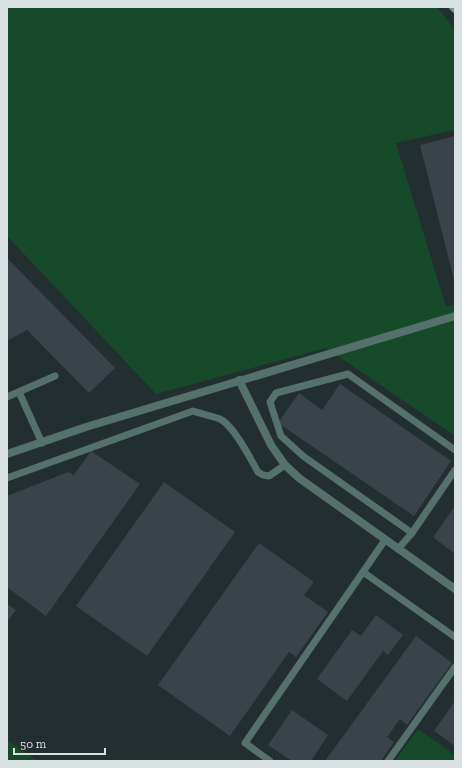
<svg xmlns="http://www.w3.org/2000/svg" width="462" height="768" font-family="'Zilla Slab',serif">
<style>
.green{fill:#17492b}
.building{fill:#3a434a}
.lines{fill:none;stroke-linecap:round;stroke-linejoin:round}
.lane{stroke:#54716c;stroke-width:7}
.street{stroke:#54716c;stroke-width:8}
.secondary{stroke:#699890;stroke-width:8}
</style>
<rect width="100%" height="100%" fill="#222e30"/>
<g class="green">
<polygon points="7,7 437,7 455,30 455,130 396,143 446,307 455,305 455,436 326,348 156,394 7,236"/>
<polygon points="418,729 455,755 455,761 395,761"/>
<polygon points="7,740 38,761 7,761"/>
</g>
<g class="building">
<polygon points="455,136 455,280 454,280 420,145"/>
<polygon points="7,258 115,368 89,393 27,330 7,341"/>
<polygon points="340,384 451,461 414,516 278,423 299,393 322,410"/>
<polygon points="91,451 140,484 46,616 7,587 7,496 68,472 74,475"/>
<polygon points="164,482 235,532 147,656 76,606"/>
<polygon points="455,506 455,554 433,537"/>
<polygon points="259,543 314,582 304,595 328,612 296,657 289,652 230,736 158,685"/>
<polygon points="7,604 16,610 7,622"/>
<polygon points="376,615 403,635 388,655 383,651 347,701 317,679 352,630 361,636"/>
<polygon points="416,636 452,663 407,725 400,719 387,737 394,742 381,761 325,761"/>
<polygon points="455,701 455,746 434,731"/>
<polygon points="292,710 328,735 311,761 292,761 268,745"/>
</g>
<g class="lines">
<g class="lane">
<polyline points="19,392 42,443"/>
<polyline points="7,397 55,376"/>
<path d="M7,478L193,411C201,414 213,416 220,419C234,426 250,458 258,472L263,475L269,476L285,465"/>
<polyline points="412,533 303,456 281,436 270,402 276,393 348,374 455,450"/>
<polyline points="398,549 412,533 455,470"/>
<polyline points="363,572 455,637"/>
<polyline points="270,761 245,743 385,540"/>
<polyline points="388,761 455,667"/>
</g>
<g class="street">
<polyline points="239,380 271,445 285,465 299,478 455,589"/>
<polyline points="7,454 86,427 455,316"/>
</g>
<polyline class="secondary" points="453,7 455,9"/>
</g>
<rect width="462" height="768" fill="none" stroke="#dae1e3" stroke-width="16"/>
<path d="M14 748v6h91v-6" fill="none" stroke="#dae1e3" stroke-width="2"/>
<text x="20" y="748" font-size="12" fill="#dae1e3" stroke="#222e30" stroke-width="3" paint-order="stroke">50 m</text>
</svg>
